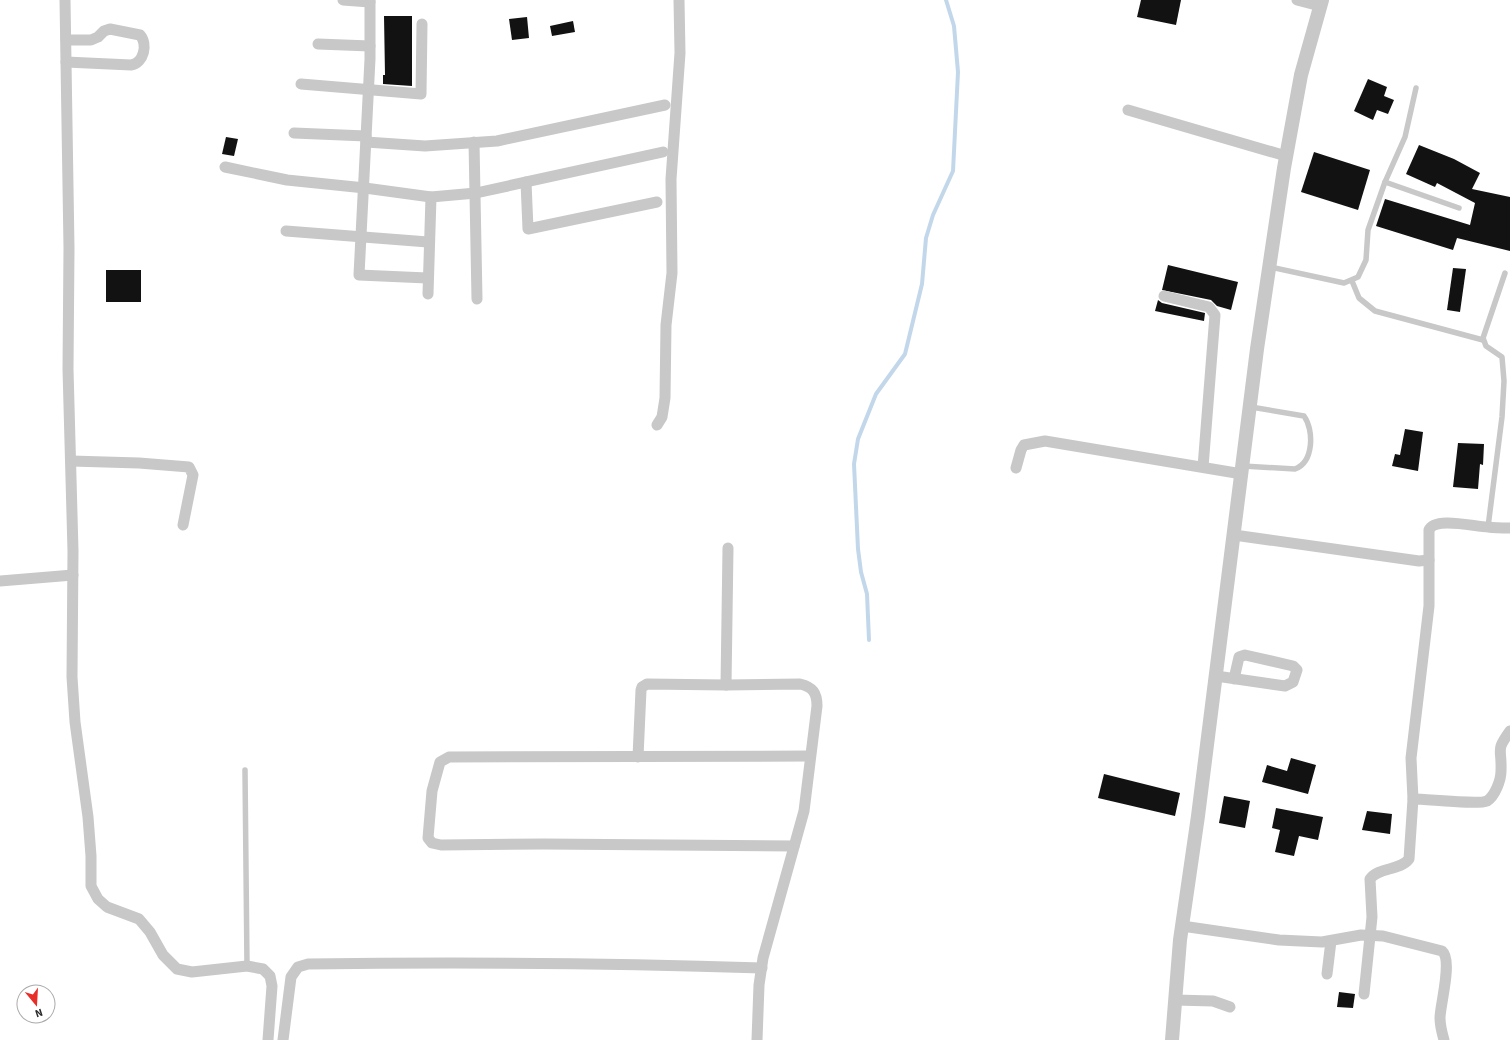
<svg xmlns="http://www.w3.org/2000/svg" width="1510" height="1040" font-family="'Source Sans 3',sans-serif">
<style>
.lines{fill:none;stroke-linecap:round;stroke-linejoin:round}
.stream{stroke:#c3d7eb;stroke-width:4}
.building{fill:#121212}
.service{stroke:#c8c8c8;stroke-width:5.5}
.minor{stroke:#c8c8c8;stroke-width:11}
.tertiary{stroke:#c8c8c8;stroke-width:14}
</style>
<rect width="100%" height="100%" fill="#fff"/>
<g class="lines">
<polyline class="stream" points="869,640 867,594 861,572 858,549 854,464 858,439 876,394 905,354 922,284 926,238 933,215 953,171 958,72 954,26 946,0"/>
</g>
<g class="building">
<polygon points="1141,0 1181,0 1176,25 1137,17"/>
<polygon points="384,16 412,16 412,86 383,84 383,75 385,75"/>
<polygon points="527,17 529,38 512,40 509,19"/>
<polygon points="573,21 575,32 552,36 550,26"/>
<polygon points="1368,79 1387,87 1384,96 1394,100 1388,114 1377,110 1373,120 1354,111"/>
<polygon points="226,137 238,139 234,156 222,154"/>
<polygon points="1419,145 1454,159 1480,173 1472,189 1510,197 1510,251 1457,238 1453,250 1376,226 1385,199 1470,225 1475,203 1437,183 1435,187 1406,174"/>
<polygon points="1314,152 1370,170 1358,210 1301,192"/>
<polygon points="1168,265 1238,282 1231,310 1217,306 1211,300 1162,290"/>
<polygon points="1453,268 1466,269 1460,312 1447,310"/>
<rect x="106" y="270" width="35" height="32"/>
<polygon points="1158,300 1162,303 1205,313 1204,321 1155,311"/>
<polygon points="1405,429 1423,432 1418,471 1392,466 1395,454 1400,455"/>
<polygon points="1458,443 1484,444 1483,465 1480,464 1478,489 1453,487"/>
<polygon points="1291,758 1316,765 1308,794 1262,782 1267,765 1287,771"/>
<polygon points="1104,774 1180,793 1175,816 1098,798"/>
<polygon points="1224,796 1250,801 1245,828 1219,823"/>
<polygon points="1276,808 1323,817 1318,840 1299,836 1294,856 1275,852 1280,830 1272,828"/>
<polygon points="1367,811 1392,814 1390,834 1362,830"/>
<polygon points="1339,992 1355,994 1353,1008 1337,1007"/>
</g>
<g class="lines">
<g class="service">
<polyline points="1385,182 1459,208"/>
<polyline points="1270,267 1344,283 1358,277 1366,260 1368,230 1385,182 1405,137 1416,88"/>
<polyline points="1352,281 1359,298 1375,311 1483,340"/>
<path d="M1243,466L1295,469C1314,462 1314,430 1304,416L1251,407"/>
<polyline points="1488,527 1502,417 1504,381 1502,357 1486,346 1483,338 1505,273"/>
<polyline points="245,770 247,966"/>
</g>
<g class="minor">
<polyline points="65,0 69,248 68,369 73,551 72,677 75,722 88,817 91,856 91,886 98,899 107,907 139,919 150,932 163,955 177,969 192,972 247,966 263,969 270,976 272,986 268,1040"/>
<polyline points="343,0 370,2"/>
<polyline points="370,0 370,59 359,275 427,278"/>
<polyline points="1297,0 1320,6"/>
<path d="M66,40H91L98,37L104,31L110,29L140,35C148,44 144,63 131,65L66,62"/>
<polyline points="318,44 370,46"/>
<polyline points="301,84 421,94 422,24"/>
<polyline points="1128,110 1286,156"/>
<polyline points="294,133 366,136"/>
<polyline points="366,142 425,146 497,141 665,105"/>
<polyline points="474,142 477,299"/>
<polyline points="225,167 287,180 365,188 431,197 476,193 663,152"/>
<polyline points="526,182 528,229 657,202"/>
<polyline points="286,231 428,242"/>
<polyline points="428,294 431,197"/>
<polyline points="1164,296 1209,307 1215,315 1203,467"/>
<polyline points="657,425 662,417 665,398 666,325 672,273 671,179 680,53 679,0"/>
<polyline points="71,461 139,463 189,467 193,475 183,525"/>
<polyline points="1016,468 1021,450 1024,445 1045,441 1242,474"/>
<path d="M1234,535L1419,561L1429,560V530C1435,516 1475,527 1488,527C1495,528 1503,528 1510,528"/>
<polyline points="0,581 73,575"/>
<polyline points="1216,676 1285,686 1293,682 1297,670 1293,666 1245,655 1239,657 1234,679"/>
<polyline points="726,685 728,548"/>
<path d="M638,757L641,690L642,687L647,684L726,685L800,684C813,687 817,693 817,706L804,811L763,958L759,985L757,1040"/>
<polyline points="1413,799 1411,758 1429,606 1429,560"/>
<polyline points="794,846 544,844 441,845 432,843 428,838 432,791 440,762 449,757 810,756"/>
<path d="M1182,926L1279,940L1322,942L1361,935L1383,936L1442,951C1453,960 1440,1005 1440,1018C1440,1026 1442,1033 1444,1040"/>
<polyline points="1327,974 1331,941"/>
<path d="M1364,994L1372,917L1370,879C1378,867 1400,871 1409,859L1413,799C1427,799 1478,805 1487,801C1495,796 1501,780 1501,771C1502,747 1495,752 1510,731"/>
<polyline points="1175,1000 1213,1001 1230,1007"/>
<path d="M283,1040L291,977L298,967L308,964C459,962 610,963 762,968"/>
</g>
<polyline class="tertiary" points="1172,1040 1180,940 1198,816 1257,349 1284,168 1301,75 1322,0"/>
</g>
<g transform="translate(36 1004) rotate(162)"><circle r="19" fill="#ffffff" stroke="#aaaaaa"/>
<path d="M0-3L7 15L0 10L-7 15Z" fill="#e72e29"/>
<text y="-6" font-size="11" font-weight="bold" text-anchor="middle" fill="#2b2b2b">N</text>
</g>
</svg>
